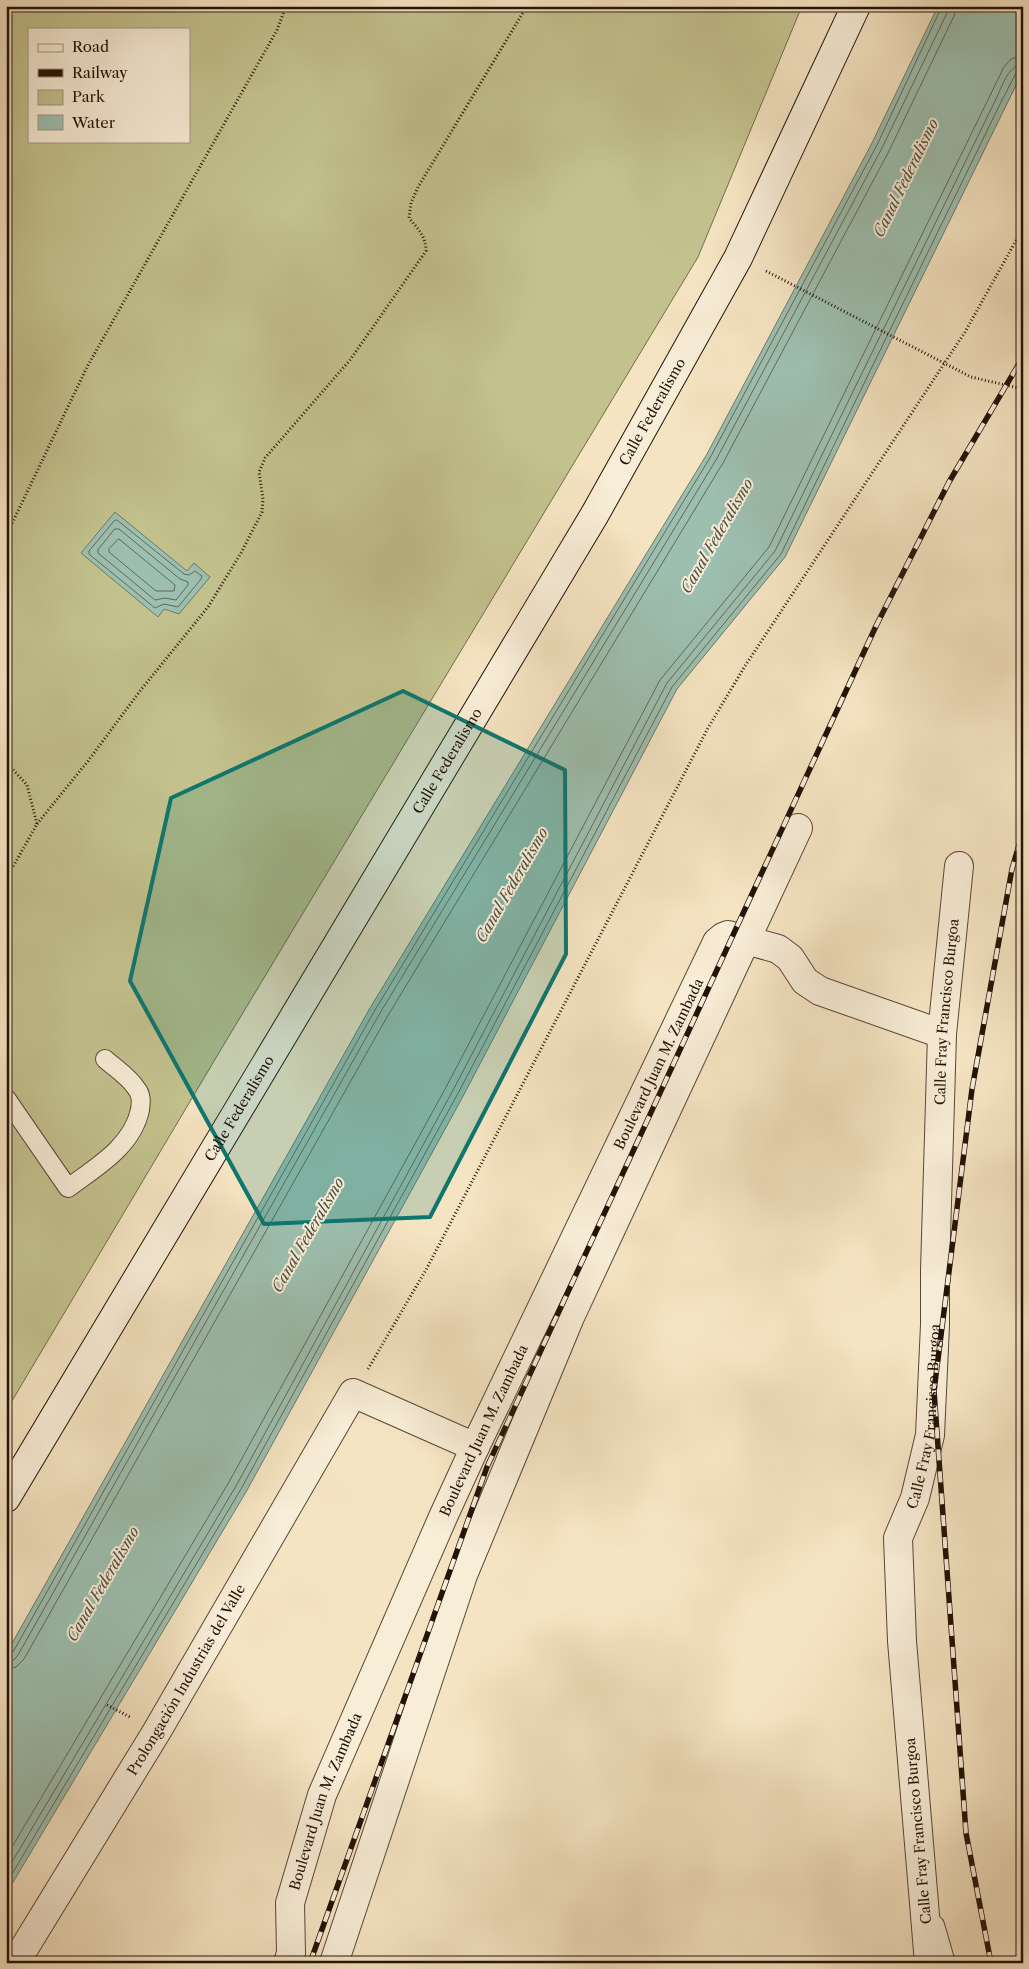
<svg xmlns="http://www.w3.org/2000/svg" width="1029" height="1969" font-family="'Libre Caslon Text',serif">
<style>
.green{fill:#c3c28e;stroke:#746a4b;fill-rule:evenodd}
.water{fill:#9dbfaf;stroke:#6d7a6c}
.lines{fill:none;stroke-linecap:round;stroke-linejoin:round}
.shore{stroke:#60685c;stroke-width:1}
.lane-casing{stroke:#584636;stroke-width:20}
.street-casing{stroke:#584636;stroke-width:30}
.secondary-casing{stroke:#241208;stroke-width:30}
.path{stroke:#241208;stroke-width:3;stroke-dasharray:1 2.5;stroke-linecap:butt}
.lane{stroke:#f8edd7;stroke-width:18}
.street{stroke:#f8edd7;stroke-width:28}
.secondary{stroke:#f8edd7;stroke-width:28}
.rail-casing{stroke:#241208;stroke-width:5.5}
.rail{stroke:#f8edd7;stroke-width:4;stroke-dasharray:11;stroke-linecap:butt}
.marked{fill:#0f766e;fill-opacity:0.2;stroke:#0f766e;stroke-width:4;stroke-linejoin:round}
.labels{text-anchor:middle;stroke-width:4;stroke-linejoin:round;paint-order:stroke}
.street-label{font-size:14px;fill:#241208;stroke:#f8edd7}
.water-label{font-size:15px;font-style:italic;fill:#4e4f42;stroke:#f8edd7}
</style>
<rect width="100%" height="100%" fill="#f5e4c2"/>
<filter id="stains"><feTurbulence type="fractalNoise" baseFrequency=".004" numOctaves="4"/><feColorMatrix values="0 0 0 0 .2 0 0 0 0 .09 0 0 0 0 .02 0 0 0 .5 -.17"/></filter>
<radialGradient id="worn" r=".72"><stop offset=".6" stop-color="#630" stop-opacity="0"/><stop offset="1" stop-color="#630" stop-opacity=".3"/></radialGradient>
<path class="green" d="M6,6H802L698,257L226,1041L6,1411ZM29,29H189V141H29Z"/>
<g class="water">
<polygon points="938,6 1023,6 1023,71 785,557 677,689 461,1100 246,1492 6,1894 6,1654 370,1008 707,454 872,143"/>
<polygon points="115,512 187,571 194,563 210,577 179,614 164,609 158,617 81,553"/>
</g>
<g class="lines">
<g class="shore">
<polygon points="117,520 184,574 189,575 195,571 202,576 201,579 178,607 164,604 155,608 89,554 89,551 114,521"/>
<polygon points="115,529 119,529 180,579 188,582 188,585 176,600 165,598 155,600 98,553 98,550"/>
<polygon points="119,539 175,585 174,591 156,591 109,552 109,549"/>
<polyline points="6,1655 13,1652 375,1010 711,456 877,145 942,6"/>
<polyline points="6,1661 14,1660 18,1655 380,1013 716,460 882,148 947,13 948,6"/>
<polyline points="6,1669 16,1667 24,1659 387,1017 723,463 889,151 954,16 956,6"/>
<polyline points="6,1857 229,1482 444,1091 660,680 769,547 1004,67 1011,59 1023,56"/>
<path d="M6,1872L236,1486L451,1094L667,683L775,551L996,99C1002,87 1008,65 1023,64"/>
<polyline points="6,1884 241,1489 456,1097 672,687 781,554 1001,102 1016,73 1023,70"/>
</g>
<g class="lane-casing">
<g id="lane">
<path d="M6,1098L68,1188C96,1167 132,1147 140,1110C141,1102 142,1095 136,1088C129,1077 115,1068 105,1059"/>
<polyline points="935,1925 946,1963"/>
</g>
</g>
<g class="street-casing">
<g id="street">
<path id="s1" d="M15,1963L157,1731L353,1393L475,1447"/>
<path id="s2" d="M288,1963L291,1953L290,1903L322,1795L443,1517L475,1447L717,942L723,937L728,935L778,949L790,958L805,981L820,991L942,1034"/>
<polyline points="334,1963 463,1575 570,1317 798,828"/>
<path id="s3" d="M929,1963L902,1641L898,1538L915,1498L930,1435L935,1325V1270L942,1034L959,866"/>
</g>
</g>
<g class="secondary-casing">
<g id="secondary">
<path id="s4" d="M6,1498L595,514L738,258L856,6"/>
</g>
</g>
<g class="path">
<polyline points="766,271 971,377 1023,389"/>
<polyline points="6,536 87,367 277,30 286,6"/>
<polyline points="6,762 27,785 37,824 14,865 6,874"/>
<path d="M37,824L88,761L140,691L208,607L241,553L262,512L263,499L259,472L265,458L350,360L426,251C426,236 418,229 409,218L411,203L418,187L524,11"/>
<polyline points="368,1369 427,1268 708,728 745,666 965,332 1023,228"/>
<polyline points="107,1705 130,1717"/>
</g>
<use href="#lane" class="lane"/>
<use href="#street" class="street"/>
<use href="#secondary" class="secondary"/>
<g class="rail-casing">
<g id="rail">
<polyline points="310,1963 487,1467 876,626 949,482 1023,357"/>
<polyline points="991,1963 966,1833 934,1391 972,1089 1012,869 1023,831"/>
</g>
</g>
<use href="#rail" class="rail"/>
</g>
<path class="marked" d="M403,691L565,770L566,954L430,1217L264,1224L130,981L171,798Z"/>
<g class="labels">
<g class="street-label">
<text dy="5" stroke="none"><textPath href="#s4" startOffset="1264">Calle Federalismo</textPath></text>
<text dy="5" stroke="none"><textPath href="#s4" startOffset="859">Calle Federalismo</textPath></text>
<text dy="5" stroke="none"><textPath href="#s3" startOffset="958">Calle Fray Francisco Burgoa</textPath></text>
<text dy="5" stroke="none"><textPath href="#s2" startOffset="978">Boulevard Juan M. Zambada</textPath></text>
<text dy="5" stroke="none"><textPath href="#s4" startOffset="454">Calle Federalismo</textPath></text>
<text dy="5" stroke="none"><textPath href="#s3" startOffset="552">Calle Fray Francisco Burgoa</textPath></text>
<text dy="5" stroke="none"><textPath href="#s2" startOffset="572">Boulevard Juan M. Zambada</textPath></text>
<text dy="5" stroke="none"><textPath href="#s1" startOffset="331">Prolongación Industrias del Valle</textPath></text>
<text dy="5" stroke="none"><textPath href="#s2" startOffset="168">Boulevard Juan M. Zambada</textPath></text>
<text transform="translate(918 1831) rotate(-95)" y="5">Calle Fray Francisco Burgoa</text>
</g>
<g class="water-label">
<text transform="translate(906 178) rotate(-64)" y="5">Canal Federalismo</text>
<text transform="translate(717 536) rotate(-60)" y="5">Canal Federalismo</text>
<text transform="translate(512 885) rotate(-60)" y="5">Canal Federalismo</text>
<text transform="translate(308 1235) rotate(-60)" y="5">Canal Federalismo</text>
<text transform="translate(103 1584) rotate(-60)" y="5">Canal Federalismo</text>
</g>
</g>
<rect width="1029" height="1969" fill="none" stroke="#f5e4c2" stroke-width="25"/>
<rect x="8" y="8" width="1014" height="1954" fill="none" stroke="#241208" stroke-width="2.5"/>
<rect x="12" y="12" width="1004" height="1944" fill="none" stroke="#241208"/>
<rect x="28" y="28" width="162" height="115" fill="#f8edd7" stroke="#a39584"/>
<rect x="38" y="44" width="25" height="8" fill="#f8edd7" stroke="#a39584"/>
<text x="72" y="52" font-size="15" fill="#241208">Road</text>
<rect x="38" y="69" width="25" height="8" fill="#241208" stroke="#a39584"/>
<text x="72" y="78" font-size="15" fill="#241208">Railway</text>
<rect x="38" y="90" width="25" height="15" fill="#c3c28e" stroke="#a39584"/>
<text x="72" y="102" font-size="15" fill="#241208">Park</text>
<rect x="38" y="115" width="25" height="15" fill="#9dbfaf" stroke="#a39584"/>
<text x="72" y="128" font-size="15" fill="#241208">Water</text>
<rect width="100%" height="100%" filter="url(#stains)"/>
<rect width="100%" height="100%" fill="url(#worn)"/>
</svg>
